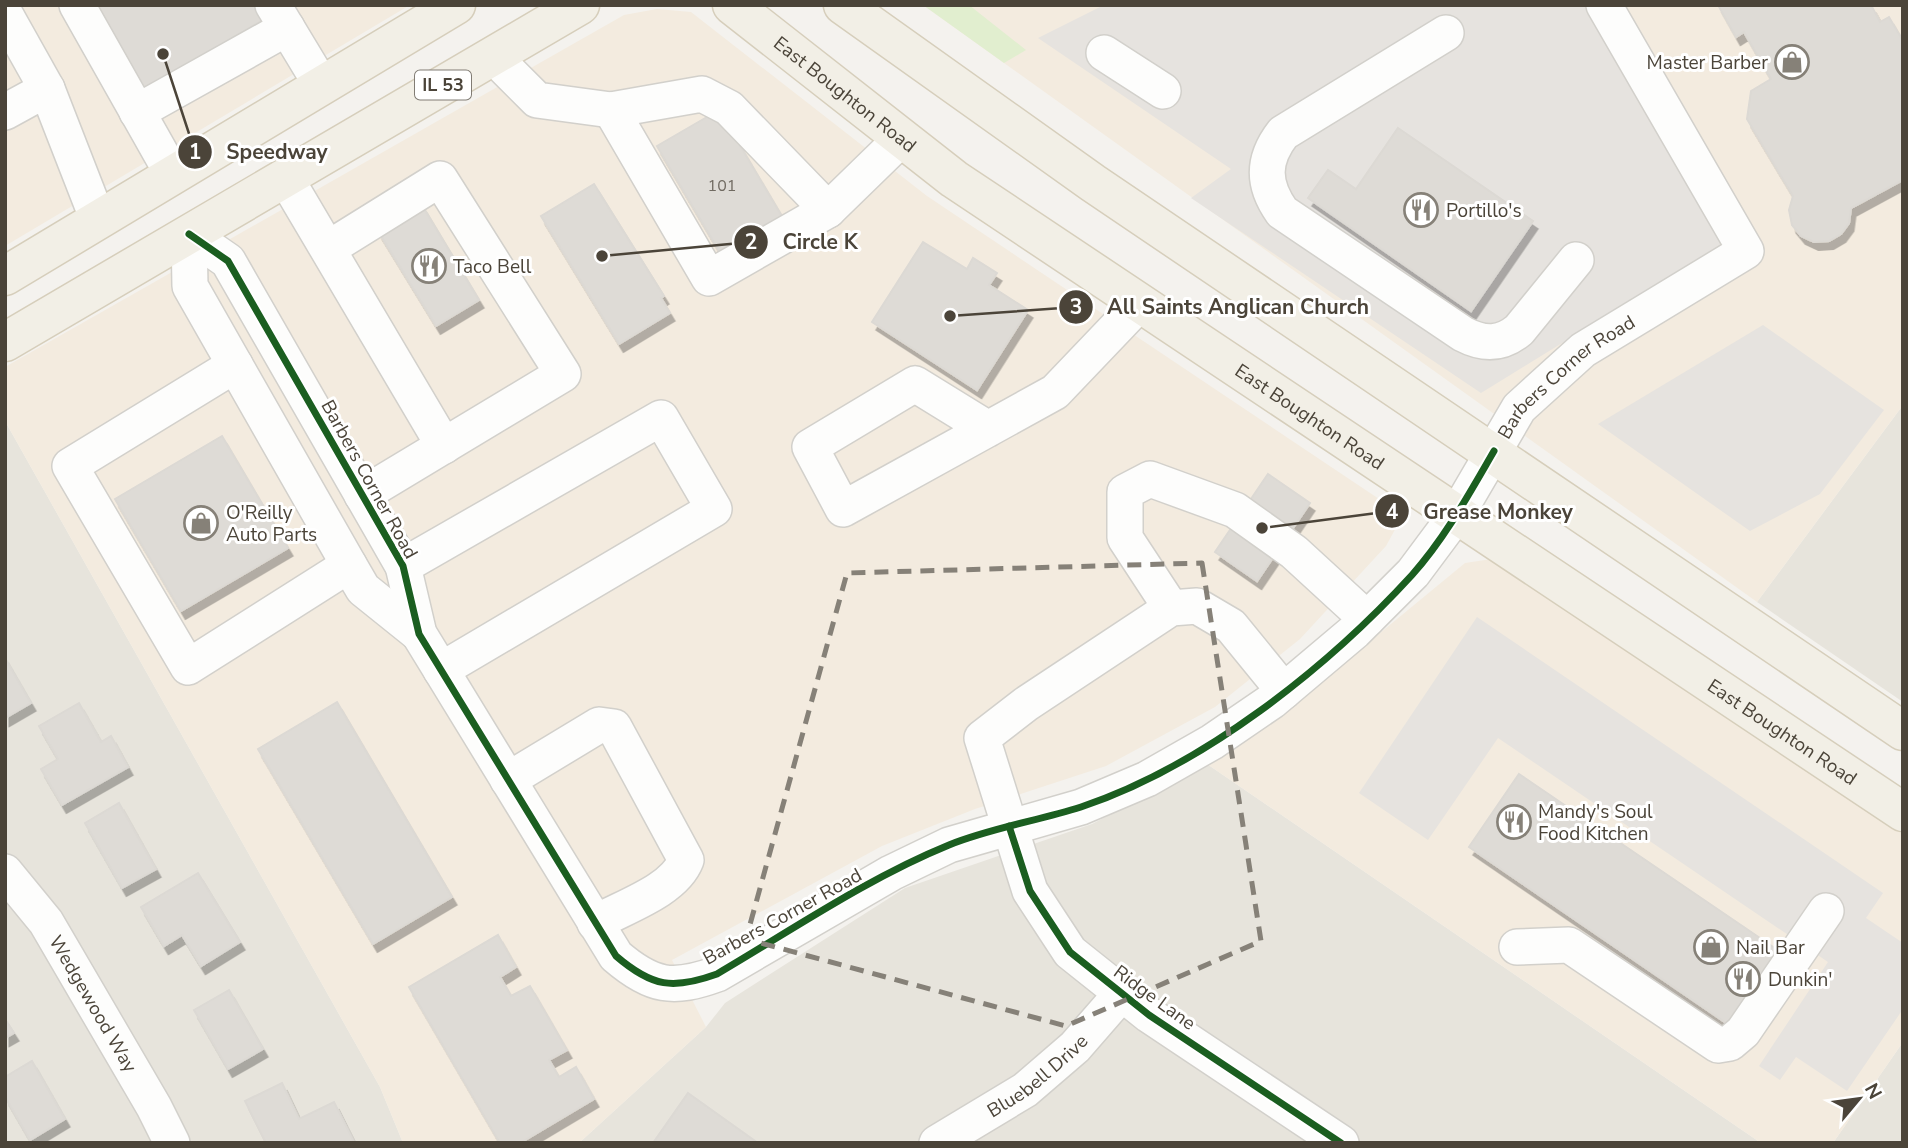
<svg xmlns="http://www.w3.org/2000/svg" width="1908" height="1148" font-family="'Nunito Sans',sans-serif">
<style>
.residential{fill:#e7e4dc}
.commercial{fill:#f3ebdf}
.green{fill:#e1eecf}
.parking{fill:#e6e3df}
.building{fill:#dedbd6;stroke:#dcd9d4;stroke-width:2;filter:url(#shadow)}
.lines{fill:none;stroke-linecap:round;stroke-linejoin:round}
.minor-casing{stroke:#d2d0cb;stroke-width:38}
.major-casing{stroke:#d6cebb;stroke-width:41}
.minor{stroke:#fdfdfc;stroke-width:35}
.major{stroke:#f2efe6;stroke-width:38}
.cycleway-casing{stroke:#fff;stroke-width:11}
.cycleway{stroke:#1b5e20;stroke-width:7}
.marked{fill:none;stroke:#868178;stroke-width:5;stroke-dasharray:14 9;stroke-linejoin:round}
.labels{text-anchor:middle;stroke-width:6;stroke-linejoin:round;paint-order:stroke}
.number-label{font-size:16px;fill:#706a61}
.shield{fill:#fff;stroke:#817c74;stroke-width:2}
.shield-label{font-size:18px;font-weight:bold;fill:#4b4439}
.poi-label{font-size:19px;fill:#4b4439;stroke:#fff;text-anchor:start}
.street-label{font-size:19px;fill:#4b4439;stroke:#fff}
.leader{fill:none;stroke:#4b4439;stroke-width:2.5}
.callout-dot{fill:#4b4439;stroke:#fff;stroke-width:2.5}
.mark-label{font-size:21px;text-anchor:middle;font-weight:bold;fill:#fff}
.callout-label{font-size:21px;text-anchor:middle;font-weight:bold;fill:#4b4439;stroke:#fff;stroke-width:6;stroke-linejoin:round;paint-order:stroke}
</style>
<defs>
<filter id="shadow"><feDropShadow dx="4.5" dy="8" stdDeviation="0" flood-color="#0004"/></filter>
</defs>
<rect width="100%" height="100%" fill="#f4f2ee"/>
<g class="residential">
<polygon points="1903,405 1903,702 1757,602"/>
<polygon points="5,421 380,1087 403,1143 5,1143"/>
<polygon points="1207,764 1761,1143 579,1143 706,1027 725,1003 905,888 1092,824"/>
<polygon points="1903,1042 1903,1143 1833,1143"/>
</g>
<g class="commercial">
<polygon points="5,5 410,5 5,246"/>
<polygon points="923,5 1903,5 1903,405 1757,602"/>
<polygon points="657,9 691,12 927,196 1394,509 1398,524 1386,546 1300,639 1215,707 1106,766 975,809 882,846 672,960 706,1027 579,1143 403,1143 380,1087 5,421 5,367 624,15"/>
<polygon points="1498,558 1903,834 1903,1042 1833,1143 1761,1143 1207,764 1306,694 1465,563"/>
</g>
<polygon class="green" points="923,5 969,5 1026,50 1004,63"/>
<g class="parking">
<polygon points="1104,5 1604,5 1736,236 1481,393 1191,198 1231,169 1038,38"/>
<polygon points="1763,325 1884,410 1820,494 1750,531 1598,424"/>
<polygon points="1477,617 1883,893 1866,918 1903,943 1903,1009 1847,1091 1796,1057 1780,1080 1759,1066 1828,962 1498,738 1428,840 1359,793"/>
</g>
<g class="building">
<polygon points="93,5 258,5 266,18 144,90"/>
<polygon points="1718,5 1871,5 1880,22 1889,17 1903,41 1903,180 1851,208 1849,223 1841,234 1829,241 1814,242 1801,236 1792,225 1789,210 1793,196 1747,119 1751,91 1771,79 1744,32 1736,37"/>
<polygon points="719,110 787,225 725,261 657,146"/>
<polygon points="1398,128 1533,221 1471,311 1308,198 1328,170 1356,189"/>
<polygon points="594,184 664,296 661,298 670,313 619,344 541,216"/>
<polygon points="422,205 479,300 436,326 378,231"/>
<polygon points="923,242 967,269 973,258 997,273 989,285 1028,310 977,390 872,322"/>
<polygon points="222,436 288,548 181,611 115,499"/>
<polygon points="1268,474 1310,503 1257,581 1215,552"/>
<polygon points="5,658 31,703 5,718"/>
<polygon points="337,702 452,897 373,944 258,749"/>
<polygon points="79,703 101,742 111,736 128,767 62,805 41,769 58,759 39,726"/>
<polygon points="1519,774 1785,955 1735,1029 1469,847"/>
<polygon points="119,803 156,869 122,888 85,823"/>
<polygon points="198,873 240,942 201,966 182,935 164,946 141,907"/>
<polygon points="498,935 516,967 500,977 511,996 530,986 567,1050 549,1060 559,1077 576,1067 594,1099 520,1143 500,1143 409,987"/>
<polygon points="229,990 263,1049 228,1069 194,1010"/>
<polygon points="5,1019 14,1033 5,1038"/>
<polygon points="32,1061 65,1119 30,1140 5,1097 5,1077"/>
<polygon points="282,1083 299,1119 334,1102 354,1142 266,1143 245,1101"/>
<polygon points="688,1093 758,1143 653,1143"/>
</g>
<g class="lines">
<g class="minor-casing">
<g id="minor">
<polyline points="77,5 173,175"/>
<polyline points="273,5 322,86"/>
<polyline points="5,14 47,89"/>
<path d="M1446,33L1283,133C1262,160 1262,184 1282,212L1463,334C1484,345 1501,345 1519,330L1576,260"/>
<polyline points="1104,53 1163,91"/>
<polyline points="493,56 537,100 611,110 702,94 729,108 828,210 902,138"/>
<polyline points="611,110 709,278 828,210"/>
<polyline points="5,112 47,89 98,220"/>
<polyline points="137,112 287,28"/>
<polyline points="285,177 444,446"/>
<path id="s1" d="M189,234L228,261L403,566L419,634L616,956C652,987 673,990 717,974L891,873L949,845L1081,807L1147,779L1212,742L1272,701L1355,631L1413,573L1457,514L1519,408L1583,350L1746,251L1604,5"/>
<polyline points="189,234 190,286 349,565 363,589 419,634"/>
<polyline points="329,248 440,179 563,374 362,495"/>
<polyline points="235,365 70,466 188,667 349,565"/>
<polyline points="988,429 915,384 810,447 843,509 1055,392 1139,304"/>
<polyline points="403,566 661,418 714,509 441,670"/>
<polyline points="1171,608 1125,538 1125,492 1150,479 1235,510 1294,552 1367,619"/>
<polyline points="1284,691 1231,626 1197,606 1171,608 1026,704 982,738 1030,891 1070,952 1149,1015 1341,1143"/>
<path d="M508,780L599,725L614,727L686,860C674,891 623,907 595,923"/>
<path id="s2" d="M5,872L46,922L154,1107L172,1143"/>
<polyline points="1517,947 1569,945 1718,1045 1730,1043 1743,1032 1826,911"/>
<path id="s3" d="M937,1143L1025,1090L1075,1047L1122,993"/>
</g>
</g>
<g class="major-casing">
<g id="major">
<path id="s4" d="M732,5L954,179L1903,812"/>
<polyline points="843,5 1093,183 1903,731"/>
<polyline points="5,276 456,5"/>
<polyline points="5,342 580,5"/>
</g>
</g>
<use href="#minor" class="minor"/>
<use href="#major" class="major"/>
<g class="cycleway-casing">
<g id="cycleway">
<path d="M189,234L228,261L403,566L419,634L616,956C652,987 673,990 717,974C792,930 868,878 949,845C991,828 1037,821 1081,807C1203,766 1326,669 1412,575C1445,538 1469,494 1494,451"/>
<polyline points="1009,826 1030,891 1070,952 1149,1015 1341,1143"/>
</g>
</g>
<use href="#cycleway" class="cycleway"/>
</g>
<path class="marked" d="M1202,563L1261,941L1066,1026L746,939L847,573Z"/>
<defs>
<g id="shop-ring" transform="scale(1.75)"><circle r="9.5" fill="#fff" stroke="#868178" stroke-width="1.5"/><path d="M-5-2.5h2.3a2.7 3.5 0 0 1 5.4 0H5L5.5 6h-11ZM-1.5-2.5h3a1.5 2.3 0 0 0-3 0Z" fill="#868178"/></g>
<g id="restaurant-ring" transform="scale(1.75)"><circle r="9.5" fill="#fff" stroke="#868178" stroke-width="1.5"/><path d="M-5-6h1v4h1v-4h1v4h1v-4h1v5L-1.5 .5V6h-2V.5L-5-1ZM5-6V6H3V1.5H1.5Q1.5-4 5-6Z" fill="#868178"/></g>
</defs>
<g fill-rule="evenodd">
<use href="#shop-ring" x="1792" y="62"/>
<use href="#restaurant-ring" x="1421" y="210"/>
<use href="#restaurant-ring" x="429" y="266"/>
<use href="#shop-ring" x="201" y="523"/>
<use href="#restaurant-ring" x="1514" y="822"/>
<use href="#shop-ring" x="1711" y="947"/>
<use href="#restaurant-ring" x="1743" y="979"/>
</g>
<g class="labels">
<g class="number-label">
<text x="722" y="191">101</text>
</g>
<rect class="shield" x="415" y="70.5" width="56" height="29" rx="5"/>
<g class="shield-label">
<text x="443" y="91">IL 53</text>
</g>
<g class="poi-label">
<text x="1768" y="69" text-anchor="end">Master Barber</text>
<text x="1446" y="217">Portillo's</text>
<text x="453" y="273">Taco Bell</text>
<text x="226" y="519">O'Reilly<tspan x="226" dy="22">Auto Parts</tspan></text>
<text x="1538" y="818">Mandy's Soul<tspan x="1538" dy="22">Food Kitchen</tspan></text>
<text x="1736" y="954">Nail Bar</text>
<text x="1768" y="986">Dunkin'</text>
</g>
<g class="street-label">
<text dy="7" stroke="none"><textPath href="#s4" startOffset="144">East Boughton Road</textPath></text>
<text dy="7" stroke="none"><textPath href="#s1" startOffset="2021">Barbers Corner Road</textPath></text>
<text dy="7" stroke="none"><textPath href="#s4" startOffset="710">East Boughton Road</textPath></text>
<text transform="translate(370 479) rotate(61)" y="7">Barbers Corner Road</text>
<text dy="7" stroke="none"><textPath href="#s4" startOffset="1278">East Boughton Road</textPath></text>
<text transform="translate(782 916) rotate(-29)" y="7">Barbers Corner Road</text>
<text transform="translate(1155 997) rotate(36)" y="7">Ridge Lane</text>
<text dy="7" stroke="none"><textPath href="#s2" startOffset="159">Wedgewood Way</textPath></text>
<text dy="7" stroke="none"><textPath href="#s3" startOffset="121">Bluebell Drive</textPath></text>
</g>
</g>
<path class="leader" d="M163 54L195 152M602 256L751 242M950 316L1076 307M1262 528L1392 511"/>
<g class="callout-dot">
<circle cx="163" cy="54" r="7"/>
<circle cx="602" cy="256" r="7"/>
<circle cx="950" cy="316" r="7"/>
<circle cx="1262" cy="528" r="7"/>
<circle cx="195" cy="152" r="18"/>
<circle cx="751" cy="242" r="18"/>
<circle cx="1076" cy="307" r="18"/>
<circle cx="1392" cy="511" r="18"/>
</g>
<g class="mark-label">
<text x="195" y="159">1</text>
<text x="751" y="249">2</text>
<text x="1076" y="314">3</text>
<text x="1392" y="519">4</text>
</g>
<g class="callout-label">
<text x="277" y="159">Speedway</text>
<text x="820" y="249">Circle K</text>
<text x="1238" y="314">All Saints Anglican Church</text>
<text x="1498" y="519">Grease Monkey</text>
</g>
<rect width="1908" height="1148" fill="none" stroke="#4b4439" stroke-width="14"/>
<g transform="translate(1859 1099) rotate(61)" stroke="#ffffff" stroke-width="5" paint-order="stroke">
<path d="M0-5L12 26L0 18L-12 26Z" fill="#4b4439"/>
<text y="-10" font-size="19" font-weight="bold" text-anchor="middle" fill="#4b4439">N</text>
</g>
</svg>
